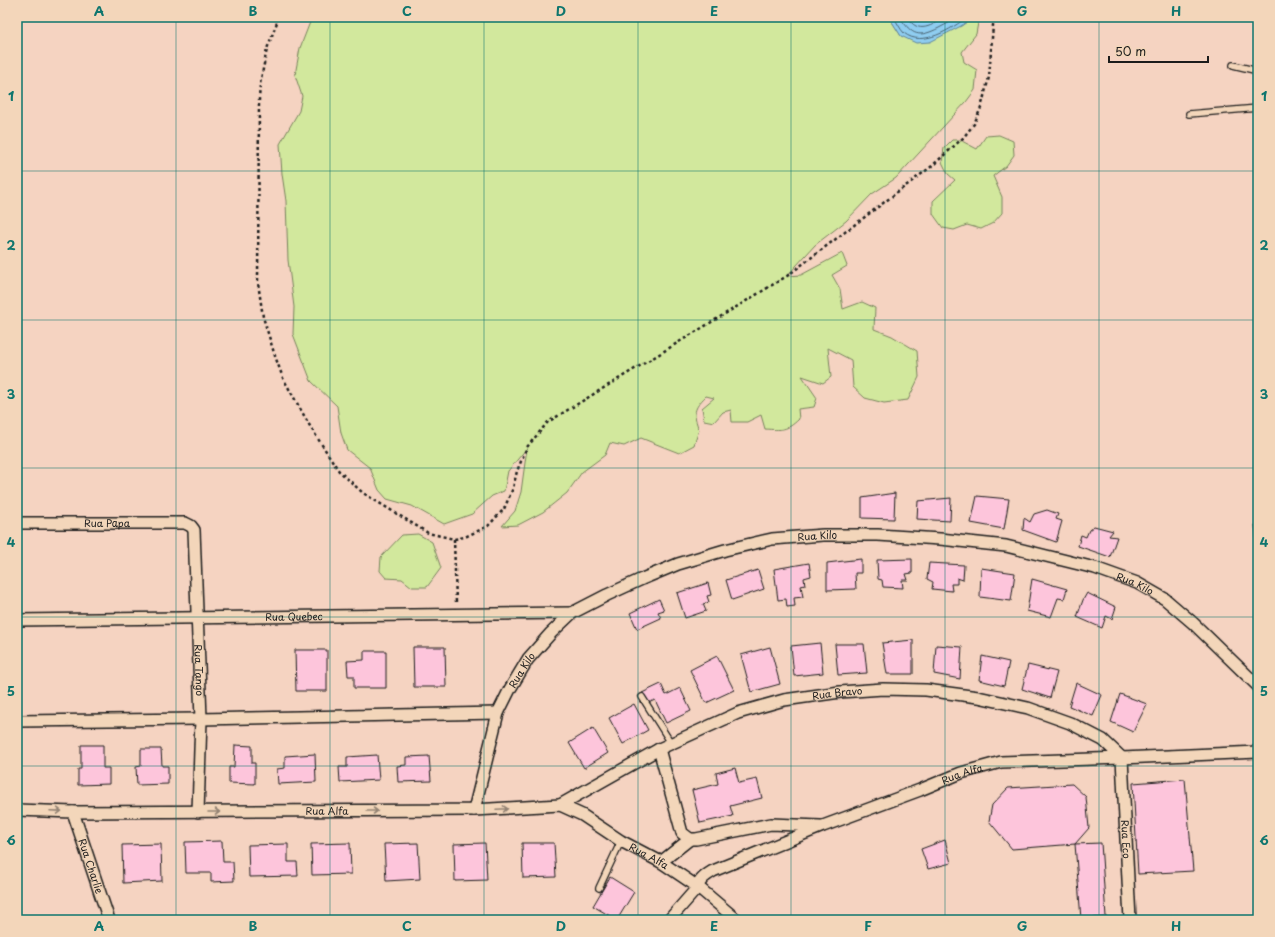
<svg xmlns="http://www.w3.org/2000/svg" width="1275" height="937" font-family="'Playpen Sans',sans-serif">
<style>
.green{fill:#d2e89d;stroke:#77825c}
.water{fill:#8fcdf0;stroke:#61869b}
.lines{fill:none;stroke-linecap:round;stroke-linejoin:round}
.shore{stroke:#4a6371;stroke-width:1}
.building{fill:#fdc5db;stroke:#1c1c1c}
.lane-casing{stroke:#1c1c1c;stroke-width:8}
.street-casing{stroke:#1c1c1c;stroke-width:14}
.path{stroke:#1c1c1c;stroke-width:2.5;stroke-dasharray:3 3;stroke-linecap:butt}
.lane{stroke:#f3d6ba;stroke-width:5.5}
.street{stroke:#f3d6ba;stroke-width:11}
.oneway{stroke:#928273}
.grid{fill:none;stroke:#0f766e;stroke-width:1;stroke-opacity:0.55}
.labels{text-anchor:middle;stroke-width:3;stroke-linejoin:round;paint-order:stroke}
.street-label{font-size:10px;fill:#1c1c1c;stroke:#f3d6ba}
.neatline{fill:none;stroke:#0f766e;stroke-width:1.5}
.grid-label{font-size:13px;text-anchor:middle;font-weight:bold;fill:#0f766e}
</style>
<rect width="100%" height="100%" fill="#f5d3c1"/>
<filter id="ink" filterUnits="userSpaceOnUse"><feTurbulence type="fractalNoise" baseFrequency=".025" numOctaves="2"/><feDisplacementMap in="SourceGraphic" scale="8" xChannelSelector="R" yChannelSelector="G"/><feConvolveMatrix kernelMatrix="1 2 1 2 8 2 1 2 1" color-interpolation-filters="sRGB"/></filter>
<g filter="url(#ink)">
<g class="green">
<path d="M312,17H889L901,36L961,26L974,17H979L976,34L962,52L964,62L977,70L975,90L966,102L896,178L872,194L846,221L815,245L787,276L801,275L842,253L847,266L832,275L840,289L843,309L862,302L875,308L874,329L892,336L917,351L919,377L908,400L884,403L865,398L853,387L851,360L828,348L831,377L823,383L802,376L817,398L814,407L798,409L799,419C787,431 781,430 765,429L761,415L747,422H732L731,410L723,412L714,422L704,420L702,408L714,398L706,396C693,409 693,413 699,430L694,445L679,453L641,438L624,446L610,443L605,455L582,472L567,493L543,512L518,525L502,526L515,511L521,492L527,448L508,471L504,491L492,496L472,514L444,524L412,506L387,499L379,490L370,468L347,450L341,433L337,406L311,381L293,334L294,307L288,260L286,201L282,174L280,144L299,111L302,96L295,75L300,48Z"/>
<polygon points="999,135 1013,141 1014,155 1006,166 993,176 1002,197 1002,213 993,223 981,229 967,225 954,230 943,228 933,214 933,201 955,180 948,174 942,162 944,148 952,140 960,140 977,149 986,136"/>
<polygon points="418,534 432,542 441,568 427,587 412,587 402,579 386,578 380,571 381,557 402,535"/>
</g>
<polygon class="water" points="889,17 974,17 961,26 930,42 916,43 901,36"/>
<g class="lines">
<g class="shore">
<path d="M894,17C897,22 900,29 904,33C922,48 952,29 967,17"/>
<path d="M900,17C912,36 919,38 939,28C946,24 953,21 959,17"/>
<path d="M907,17C919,36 931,25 947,17"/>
</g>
</g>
<g class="building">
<polygon points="895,493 894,519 862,518 862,498"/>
<polygon points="977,496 1009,499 1004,529 971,523"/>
<polygon points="951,498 950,521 917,519 918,501"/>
<polygon points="1047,510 1058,514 1056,519 1062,521 1056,542 1023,530 1024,518 1030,522 1034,514"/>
<polygon points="1255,525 1258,525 1258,554"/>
<polygon points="1094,526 1113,531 1109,536 1117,537 1110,557 1078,546 1081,535 1086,537 1089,530"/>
<polygon points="861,559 861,573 855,573 856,589 827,590 827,563"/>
<polygon points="912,559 912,573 906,574 908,580 902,580 903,588 883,587 882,580 878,579 877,560"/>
<polygon points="809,563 811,576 804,578 805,585 801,586 803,597 794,598 795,606 787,607 786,599 778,600 774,569"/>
<polygon points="929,563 964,565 963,580 957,578 957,584 951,584 952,591 932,589 933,582 927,579"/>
<polygon points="981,568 1015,573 1011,601 980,597"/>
<polygon points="758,570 764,589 732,600 726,580"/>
<polygon points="1032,579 1067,589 1064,599 1058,598 1051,617 1027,611"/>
<polygon points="708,583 711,595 707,596 709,602 703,604 706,611 685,618 677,593"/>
<polygon points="1087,593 1116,607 1112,619 1106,616 1102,628 1077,617 1083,600"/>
<polygon points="659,599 664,610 658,612 661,618 637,629 630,613"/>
<polygon points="913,640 913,674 887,674 882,643"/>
<polygon points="820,643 823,673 794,676 791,646"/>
<polygon points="835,644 864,644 867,673 838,675"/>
<polygon points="936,645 962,647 960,679 934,674"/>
<polygon points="413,647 445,647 446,687 414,687"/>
<polygon points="770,647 780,684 751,692 741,655"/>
<polygon points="295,650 327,650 327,691 296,691"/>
<polygon points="364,651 386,651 386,688 354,688 354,676 348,676 347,661 364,660"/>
<polygon points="717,656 734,690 706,703 690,670"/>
<polygon points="982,656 1009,662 1004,686 979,680"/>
<polygon points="1028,665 1057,672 1050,698 1022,689"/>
<polygon points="1076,683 1102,695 1093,716 1069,706"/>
<polygon points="661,684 666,695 680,688 691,711 666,723 655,700 646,704 642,693"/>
<polygon points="1120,694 1147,704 1133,732 1111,722"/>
<polygon points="634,704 648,730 623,744 609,718"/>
<polygon points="593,728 608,753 584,768 569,743"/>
<polygon points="81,745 103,745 103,768 109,768 109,784 78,785 78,769 81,769"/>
<polygon points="235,745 252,746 252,763 255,763 255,784 229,783 229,767 234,767"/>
<polygon points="141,749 161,749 162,766 168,766 168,784 137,785 136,767 141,766"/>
<polygon points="315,754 316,782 278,784 277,769 285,768 285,756"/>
<polygon points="377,755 379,780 340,782 339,767 347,767 347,757"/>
<polygon points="429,756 431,781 398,782 397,766 406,765 406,757"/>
<polygon points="735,768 739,783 757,779 762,798 730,806 733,816 700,823 692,790 718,784 716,773"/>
<polygon points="1185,779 1193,871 1138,874 1133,783"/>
<polygon points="1072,784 1086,797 1089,828 1075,844 1012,849 989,821 992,805 1008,788"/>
<polygon points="945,840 951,863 928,869 921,849"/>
<polygon points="222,841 223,862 233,862 234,881 211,882 211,873 186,873 185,842"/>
<polygon points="350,843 351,874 312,875 311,844"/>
<polygon points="418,843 420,879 386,881 384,844"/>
<polygon points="485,843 487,880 455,881 454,844"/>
<polygon points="522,843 554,843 556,877 523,878"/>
<polygon points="1101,843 1106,917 1081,919 1075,844"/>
<polygon points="161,844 162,881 123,883 122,845"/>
<polygon points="288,844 288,862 297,862 298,876 249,877 248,845"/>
<polygon points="610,877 634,892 617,920 593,906"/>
</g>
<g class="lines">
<g class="lane-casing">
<g id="lane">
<polyline points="1233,65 1258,71"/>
<polyline points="1189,114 1258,108"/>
<polyline points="642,697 671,743"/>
<polyline points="599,888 621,841"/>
</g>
</g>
<g class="street-casing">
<g id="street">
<path id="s1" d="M17,523H185L191,526L194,530L201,719L198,812"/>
<path id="s2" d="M17,620L572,613"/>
<polyline points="17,721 201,719 498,713"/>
<polyline points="659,749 682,833 690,839 696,839 771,824 820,826"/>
<path id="s3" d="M560,805L659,749L738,713L784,700L840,692L883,689L926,690L978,697L1028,708L1070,723L1103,740L1122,758L1130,920"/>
<path id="s4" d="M17,810L73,812L474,810L560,805L582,815L621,841L661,862L698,887L737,920"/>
<path id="s5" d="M474,810L498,713L510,689L528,659L551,633L572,613L607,595L642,579L678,564L725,550L772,539L823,535H878L940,539L1006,546L1095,568L1137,583L1165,599L1193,623L1258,686"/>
<path id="s6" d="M73,812L109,920"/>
<polyline points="661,862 690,839"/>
<path id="s7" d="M698,887C700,879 705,876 713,871L823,826L920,790L961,773L1001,762L1122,758L1258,752"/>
<polyline points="669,920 698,887"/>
</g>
</g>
<g class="path">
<polyline points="279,17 267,49 260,84 259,100 258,283 263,317 275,356 283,378 311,428 339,471 363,493 428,533 454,539 465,537 488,526 504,509 513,488 517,471 527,447 548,422 787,276 932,166 963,138 974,124 981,108 989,77 993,25 996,17"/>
<polyline points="454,539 456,603"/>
</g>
<use href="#lane" class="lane"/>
<use href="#street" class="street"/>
</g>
<defs><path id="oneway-shaft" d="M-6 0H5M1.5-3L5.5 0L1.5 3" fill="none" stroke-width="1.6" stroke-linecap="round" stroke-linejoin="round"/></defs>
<g class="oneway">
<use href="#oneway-shaft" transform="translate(502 809) rotate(-3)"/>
<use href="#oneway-shaft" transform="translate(56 811) rotate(2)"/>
<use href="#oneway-shaft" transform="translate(372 811)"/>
<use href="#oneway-shaft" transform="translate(214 812)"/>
</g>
</g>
<path class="grid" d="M176,17V920M330,17V920M484,17V920M638,17V920M791,17V920M945,17V920M1099,17V920M17,171H1258M17,320H1258M17,468H1258M17,617H1258M17,766H1258"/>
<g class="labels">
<g class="street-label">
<text dy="4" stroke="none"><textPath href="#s1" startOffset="90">Rua Papa</textPath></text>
<text dy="4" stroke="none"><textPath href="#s5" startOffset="485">Rua Kilo</textPath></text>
<text dy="4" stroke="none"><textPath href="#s5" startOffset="809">Rua Kilo</textPath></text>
<text dy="4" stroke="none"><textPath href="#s2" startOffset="277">Rua Quebec</textPath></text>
<text dy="4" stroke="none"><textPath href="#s1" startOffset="320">Rua Tango</textPath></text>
<text dy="4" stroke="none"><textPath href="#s5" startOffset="149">Rua Kilo</textPath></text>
<text dy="4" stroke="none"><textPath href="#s3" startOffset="302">Rua Bravo</textPath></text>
<text dy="4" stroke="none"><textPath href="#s7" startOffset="290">Rua Alfa</textPath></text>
<text dy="4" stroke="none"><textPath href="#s4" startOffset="310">Rua Alfa</textPath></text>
<text dy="4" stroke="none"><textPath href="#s3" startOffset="684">Rua Eco</textPath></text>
<text dy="4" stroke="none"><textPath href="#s4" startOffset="646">Rua Alfa</textPath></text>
<text dy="4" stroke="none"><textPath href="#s6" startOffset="57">Rua Charlie</textPath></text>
</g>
</g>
<rect width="1275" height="937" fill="none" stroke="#f3d6ba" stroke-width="44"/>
<path d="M1109 56v6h99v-6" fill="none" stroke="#1c1c1c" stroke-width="2"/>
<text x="1115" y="56" font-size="12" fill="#1c1c1c" stroke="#f3d6ba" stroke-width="3" paint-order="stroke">50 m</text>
<rect x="22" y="22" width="1231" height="893" class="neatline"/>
<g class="grid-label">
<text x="99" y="16">A</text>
<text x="253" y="16">B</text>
<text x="407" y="16">C</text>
<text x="561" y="16">D</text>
<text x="714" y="16">E</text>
<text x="868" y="16">F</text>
<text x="1022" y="16">G</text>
<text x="1176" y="16">H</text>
<text x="11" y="101">1</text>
<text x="1264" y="101">1</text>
<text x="11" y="250">2</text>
<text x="1264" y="250">2</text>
<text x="11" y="399">3</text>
<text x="1264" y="399">3</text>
<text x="11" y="547">4</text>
<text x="1264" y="547">4</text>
<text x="11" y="696">5</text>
<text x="1264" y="696">5</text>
<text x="11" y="845">6</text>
<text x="1264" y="845">6</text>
<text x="99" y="931">A</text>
<text x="253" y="931">B</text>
<text x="407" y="931">C</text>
<text x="561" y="931">D</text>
<text x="714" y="931">E</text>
<text x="868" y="931">F</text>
<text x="1022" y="931">G</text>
<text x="1176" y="931">H</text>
</g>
</svg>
